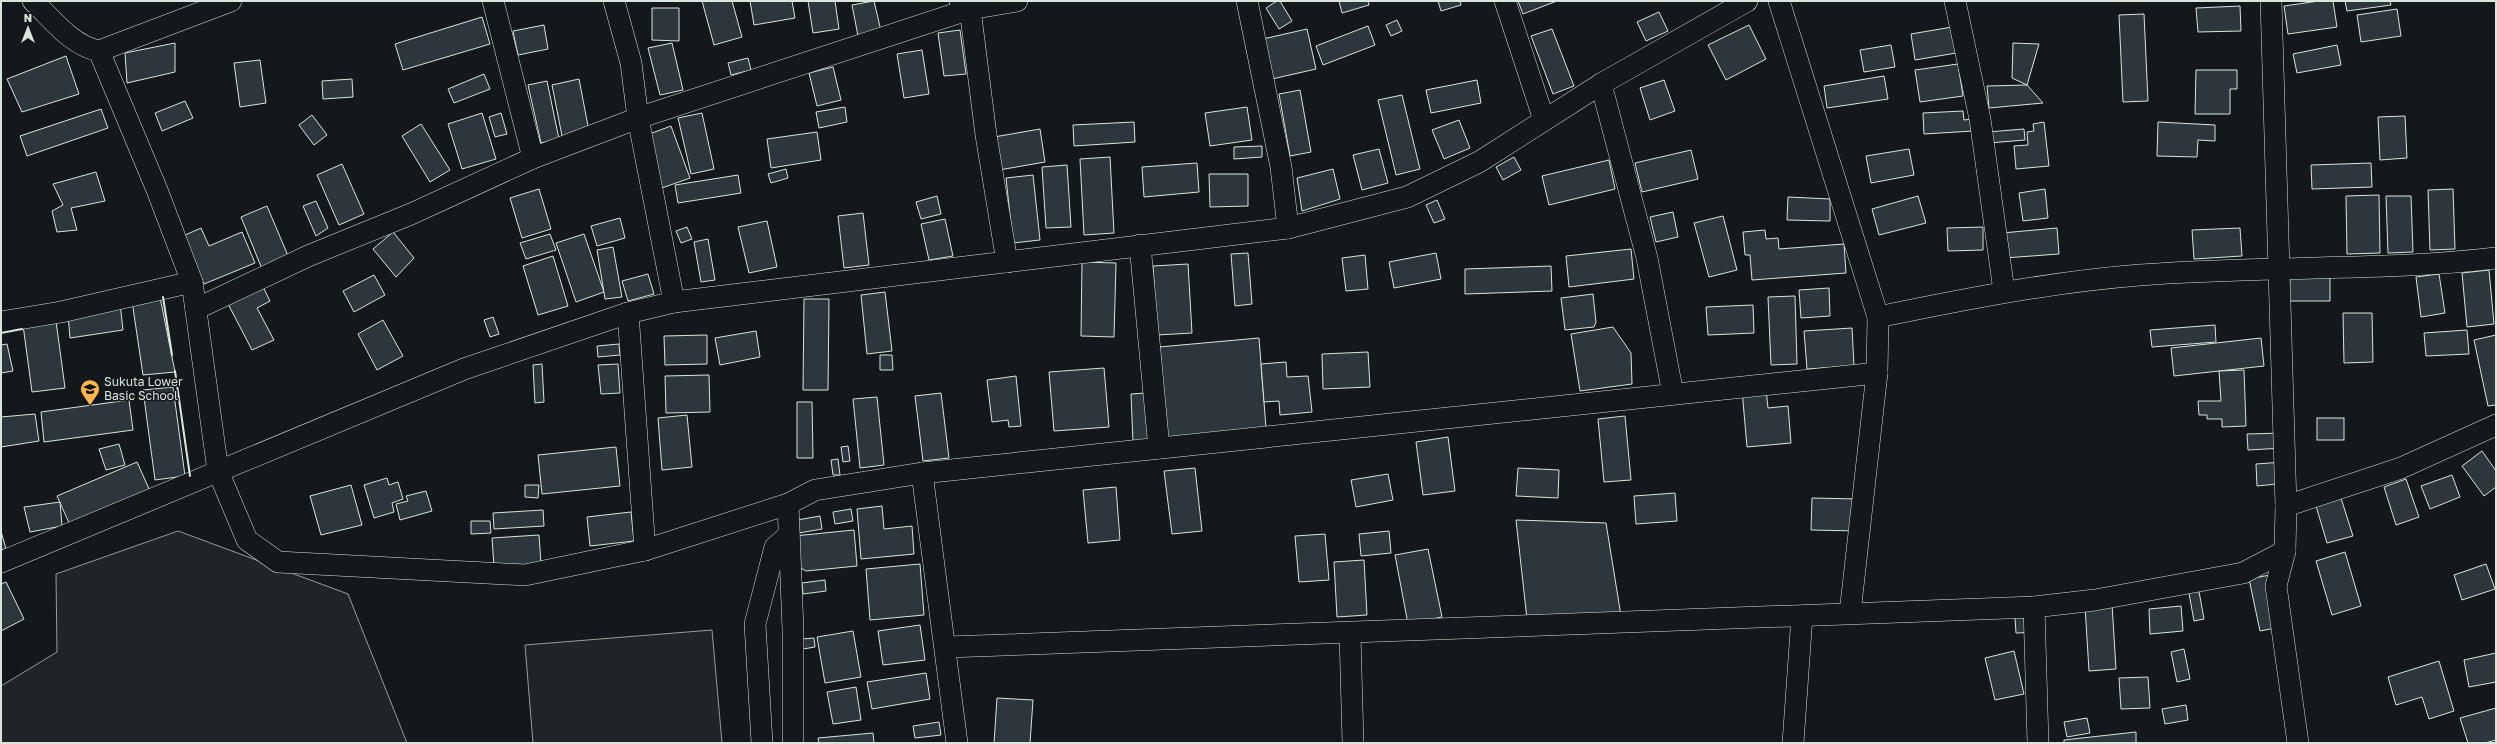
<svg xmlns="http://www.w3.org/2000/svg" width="2497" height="744" font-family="'Golos Text',sans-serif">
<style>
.green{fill:#202428;stroke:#939e99}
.building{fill:#2c363c;stroke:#d8e6dc}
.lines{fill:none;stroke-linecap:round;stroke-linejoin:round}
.minor-casing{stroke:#d8e6dc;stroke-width:22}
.minor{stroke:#14181c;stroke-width:21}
.wall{stroke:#d8e6dc;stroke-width:2}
.labels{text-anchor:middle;stroke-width:3;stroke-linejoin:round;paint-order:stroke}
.poi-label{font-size:12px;fill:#d8e6dc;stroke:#14181c;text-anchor:start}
</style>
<rect width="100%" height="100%" fill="#14181c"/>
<g class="green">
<polygon points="178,531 348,594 407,743 1,743 1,686 57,652 56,574"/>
<polygon points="712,630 722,743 533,743 525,645"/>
</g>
<g class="building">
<polygon points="702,1 732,1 742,37 714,45"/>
<polygon points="750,1 792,1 795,18 754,25"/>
<polygon points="808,1 835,1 839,29 813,33"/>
<polygon points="874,1 881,31 858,36 852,5"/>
<polygon points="1277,1 1280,1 1292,21 1279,29 1266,8"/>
<polygon points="1339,1 1368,1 1369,5 1342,13"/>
<polygon points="1438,1 1460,1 1461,5 1441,11"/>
<polygon points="1518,1 1557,1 1523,14"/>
<polygon points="2319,1 2333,1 2337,27 2288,34 2284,6"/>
<polygon points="2345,1 2390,1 2391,5 2347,11"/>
<polygon points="2240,6 2241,31 2198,32 2196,8"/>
<polygon points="652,8 679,8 679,41 652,40"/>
<polygon points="2397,9 2401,36 2361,42 2357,15"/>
<polygon points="1659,12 1668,31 1646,41 1637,22"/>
<polygon points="2144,14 2148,101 2123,102 2119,15"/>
<polygon points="482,17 490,44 403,70 395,44"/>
<polygon points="1397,20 1402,31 1391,36 1386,25"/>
<polygon points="544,25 548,49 518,55 513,31"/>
<polygon points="1749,25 1766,59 1726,80 1708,45"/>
<polygon points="1368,26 1375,45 1323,65 1316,46"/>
<polygon points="1952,27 1956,53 1915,60 1911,34"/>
<polygon points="1307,29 1316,69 1272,79 1263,39"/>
<polygon points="1552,29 1574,86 1553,94 1531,36"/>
<polygon points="960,30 966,74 944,76 938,33"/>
<polygon points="175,43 175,72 127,83 125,53"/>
<polygon points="672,43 683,90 660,95 648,48"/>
<polygon points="2013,43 2039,44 2027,85 2012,78"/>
<polygon points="1891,45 1895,67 1864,72 1860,50"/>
<polygon points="2337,45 2341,65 2297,73 2293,54"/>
<polygon points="922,50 929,94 904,98 897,54"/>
<polygon points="66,56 79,94 22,112 7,79"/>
<polygon points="748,58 751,70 731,75 728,63"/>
<polygon points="260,60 266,103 240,107 234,63"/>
<polygon points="1958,64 1963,96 1920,102 1915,70"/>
<polygon points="833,67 841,100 817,106 809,73"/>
<polygon points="2196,70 2237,70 2237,89 2230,89 2230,114 2195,114"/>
<polygon points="484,74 490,89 454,103 448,89"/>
<polygon points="1884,76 1888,99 1827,108 1824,86"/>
<polygon points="352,79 353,97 323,99 322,81"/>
<polygon points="579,79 589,131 562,136 552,85"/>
<polygon points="1477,80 1481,103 1431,113 1426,90"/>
<polygon points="1664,80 1675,111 1650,120 1640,88"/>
<polygon points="547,81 559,139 541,143 528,85"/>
<polygon points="2027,85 2043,103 1989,108 1987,86"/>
<polygon points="1300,90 1311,152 1290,156 1279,94"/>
<polygon points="1402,95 1420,169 1396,175 1378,100"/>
<polygon points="185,101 193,118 162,131 155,113"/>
<polygon points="845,107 847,122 819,128 816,112"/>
<polygon points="1247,107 1252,140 1210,146 1205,113"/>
<polygon points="101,109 108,128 27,156 20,136"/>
<polygon points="1963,111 1964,120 1972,119 1973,131 1924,134 1923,113"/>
<polygon points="482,113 496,159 462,169 448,124"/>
<polygon points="501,113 507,134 495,137 489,117"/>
<polygon points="702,113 714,169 691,174 678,118"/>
<polygon points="312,115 327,135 314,145 299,125"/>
<polygon points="2405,116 2407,158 2380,160 2378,117"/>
<polygon points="1459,120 1470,148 1444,159 1432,130"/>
<polygon points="1134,122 1135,142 1074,146 1073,125"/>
<polygon points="2044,122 2049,166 2016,169 2014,146 2028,145 2027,132 2034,131 2033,124"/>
<polygon points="2158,122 2215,125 2215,141 2198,140 2197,157 2157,156"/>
<polygon points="421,124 450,170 430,182 402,136"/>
<polygon points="671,126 690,178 662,188 644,136"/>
<polygon points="1040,129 1045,162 999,170 994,137"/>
<polygon points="2024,129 2025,140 1989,143 1988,132"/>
<polygon points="817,132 821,160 771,168 767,139"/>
<polygon points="1262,146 1262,157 1234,159 1234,147"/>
<polygon points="1379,149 1388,183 1362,190 1353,155"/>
<polygon points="1909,149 1914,175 1871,183 1866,156"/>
<polygon points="1691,150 1698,179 1642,192 1635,163"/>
<polygon points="1110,157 1114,233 1084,235 1080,159"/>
<polygon points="1514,157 1521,170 1503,180 1496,167"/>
<polygon points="1609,160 1615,189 1549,205 1542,176"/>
<polygon points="1197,163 1199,192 1144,197 1142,167"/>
<polygon points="2371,163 2372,187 2312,189 2311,165"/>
<polygon points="342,164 364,214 339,225 317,175"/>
<polygon points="1067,165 1071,227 1046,228 1042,167"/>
<polygon points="786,169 788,178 771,183 768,174"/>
<polygon points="1333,169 1340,199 1302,211 1297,178"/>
<polygon points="96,172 105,201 71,208 77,230 57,232 52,211 63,205 53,184"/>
<polygon points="1209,174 1248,174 1248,206 1210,207"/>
<polygon points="738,175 741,193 678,203 675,185"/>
<polygon points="1033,175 1040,240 1013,243 1006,178"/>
<polygon points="539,189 551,229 522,238 510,198"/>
<polygon points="2045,189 2048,218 2023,221 2019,193"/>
<polygon points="2453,189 2455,249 2430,250 2428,190"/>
<polygon points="2379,195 2380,253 2347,254 2346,196"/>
<polygon points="937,196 941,214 921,219 916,202"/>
<polygon points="1918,196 1926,223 1879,235 1872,209"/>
<polygon points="2386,196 2411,196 2413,252 2388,253"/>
<polygon points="1788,197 1830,199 1830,221 1787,220"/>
<polygon points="1437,200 1445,219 1434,223 1426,205"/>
<polygon points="316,201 328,228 316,236 303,206"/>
<polygon points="267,206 289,258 262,269 241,217"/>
<polygon points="1673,212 1678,237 1656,242 1650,217"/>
<polygon points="863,213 869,265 844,268 838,216"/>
<polygon points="1723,216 1737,270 1709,277 1694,223"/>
<polygon points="620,218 625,238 597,246 591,226"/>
<polygon points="945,219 953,256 929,260 921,224"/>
<polygon points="767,221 777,267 749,273 738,227"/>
<polygon points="687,227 692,239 681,243 676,231"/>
<polygon points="1983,227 1983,250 1948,251 1947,228"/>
<polygon points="201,228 209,246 242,232 255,263 204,284 183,236"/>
<polygon points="2057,228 2059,254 2004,258 2002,233"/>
<polygon points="2240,228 2242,256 2194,259 2192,230"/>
<polygon points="1765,230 1766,239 1778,238 1779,249 1844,244 1846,273 1752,280 1750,255 1745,255 1743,232"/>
<polygon points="393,232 414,258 396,277 373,249"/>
<polygon points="550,234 556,250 526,259 520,243"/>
<polygon points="584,234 604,292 576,302 556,243"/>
<polygon points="708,239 715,280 701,282 694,242"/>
<polygon points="613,247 622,297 605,299 597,250"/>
<polygon points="1631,249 1634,279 1569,287 1566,256"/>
<polygon points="1248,253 1252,304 1235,306 1231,254"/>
<polygon points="1436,253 1441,279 1394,288 1389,262"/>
<polygon points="1365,255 1368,289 1346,291 1342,258"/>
<polygon points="553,256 568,306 538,315 523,266"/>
<polygon points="1082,262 1116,263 1114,337 1081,336"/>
<polygon points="1188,264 1192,333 1157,335 1153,266"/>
<polygon points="1551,266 1552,291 1465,294 1465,269"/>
<polygon points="2489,270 2494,324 2467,327 2462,273"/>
<polygon points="648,274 654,294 628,301 622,281"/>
<polygon points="2439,274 2445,313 2421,317 2416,277"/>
<polygon points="374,275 385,295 354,312 343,291"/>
<polygon points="2290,275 2330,276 2330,301 2289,301"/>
<polygon points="261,283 270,301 257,308 274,340 252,350 226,300"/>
<polygon points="1829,288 1830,316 1801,318 1799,290"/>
<polygon points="885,292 892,351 867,354 861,295"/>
<polygon points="1593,294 1596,322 1594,327 1565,330 1561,298"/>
<polygon points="1795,296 1797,364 1771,365 1768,297"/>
<polygon points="160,297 175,372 143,375 132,301"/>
<polygon points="804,299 829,299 828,390 803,390"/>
<polygon points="120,303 123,330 70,338 68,314"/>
<polygon points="1753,305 1754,333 1708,335 1706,307"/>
<polygon points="2343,313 2372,313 2373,362 2344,363"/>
<polygon points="493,317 499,334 490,337 484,320"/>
<polygon points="383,320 403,356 377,370 358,334"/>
<polygon points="56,321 65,388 32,392 23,325"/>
<polygon points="2215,325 2216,342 2152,347 2150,330"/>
<polygon points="1613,327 1631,353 1632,384 1580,391 1571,334"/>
<polygon points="1852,328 1854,366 1807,369 1804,331"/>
<polygon points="2467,330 2469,354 2426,356 2424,333"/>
<polygon points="756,331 760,357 720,365 715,338"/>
<polygon points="707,335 707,364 665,365 664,336"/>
<polygon points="2496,335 2496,405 2488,406 2474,340"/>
<polygon points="1259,338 1266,428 1167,438 1159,347"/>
<polygon points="2261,338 2264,366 2174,376 2171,348"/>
<polygon points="7,344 13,371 1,373 1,345"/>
<polygon points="619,344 620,355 598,357 597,346"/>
<polygon points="1368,352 1370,387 1323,389 1322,354"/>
<polygon points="880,355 892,355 893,370 880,370"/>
<polygon points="1286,362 1287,377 1308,376 1312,412 1280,415 1279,401 1264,402 1261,364"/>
<polygon points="542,364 544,402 535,403 533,365"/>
<polygon points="618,364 620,393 601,394 598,365"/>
<polygon points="1104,368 1109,427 1054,431 1049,372"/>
<polygon points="2244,370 2246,426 2222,427 2222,419 2207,419 2207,415 2199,415 2198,401 2221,401 2219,371"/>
<polygon points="709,375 710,412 666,413 665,376"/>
<polygon points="1016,376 1021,426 1009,427 1008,420 992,422 987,380"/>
<polygon points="173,387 185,476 155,480 143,390"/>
<polygon points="1766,389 1768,408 1788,406 1791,443 1747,447 1742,390"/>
<polygon points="941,393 949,458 923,461 915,396"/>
<polygon points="1146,393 1148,441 1133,442 1131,394"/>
<polygon points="877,397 884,465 860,468 853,399"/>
<polygon points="129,400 133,430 44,442 41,412"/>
<polygon points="797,402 812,402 813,458 797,458"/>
<polygon points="35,414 39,441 1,447 1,417"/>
<polygon points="687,415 692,467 662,470 658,418"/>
<polygon points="1625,416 1631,480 1604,482 1598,419"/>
<rect x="2317" y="418" width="27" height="22"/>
<polygon points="2283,433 2284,448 2248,450 2247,434"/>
<polygon points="1448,437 1455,491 1423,495 1416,442"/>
<polygon points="119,444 125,465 106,470 99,449"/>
<polygon points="848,446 850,461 843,462 841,447"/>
<polygon points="616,447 620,486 542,494 538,455"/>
<polygon points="2482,451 2496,471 2496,487 2484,496 2462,466"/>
<polygon points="838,459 840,475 833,475 831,460"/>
<polygon points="137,462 150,491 70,525 57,496"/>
<polygon points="2284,462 2286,483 2257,486 2256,464"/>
<polygon points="1195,468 1202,531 1172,534 1164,471"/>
<polygon points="1518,468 1559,470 1558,498 1516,496"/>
<polygon points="1388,474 1393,500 1356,507 1351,480"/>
<polygon points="2452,475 2460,497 2430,509 2421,486"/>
<polygon points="387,478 389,485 398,482 403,499 392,503 394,512 374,518 364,485"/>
<polygon points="2406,479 2419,517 2396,525 2384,487"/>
<polygon points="351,485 362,525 321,535 310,496"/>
<polygon points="525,485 539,485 538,498 525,497"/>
<polygon points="1116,487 1120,540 1088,543 1083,490"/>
<polygon points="426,491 432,511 400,520 396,504 408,501 406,496"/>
<polygon points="1675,493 1677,521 1636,524 1634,496"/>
<polygon points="1812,498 1858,499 1857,531 1811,530"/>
<polygon points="2341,498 2353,536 2327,543 2316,506"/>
<polygon points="60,502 62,526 30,532 24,507"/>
<polygon points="882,506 884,529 912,526 914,554 861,559 857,509"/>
<polygon points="851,509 853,521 835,524 833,512"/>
<polygon points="543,510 544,526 494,529 493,513"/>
<polygon points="631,512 634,541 590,546 587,517"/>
<polygon points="820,516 822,529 799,533 797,520"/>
<polygon points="1516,520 1606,523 1621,616 1527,619"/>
<polygon points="471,521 490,521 491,533 471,534"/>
<polygon points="854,530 857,566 806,571 797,566 794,536"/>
<polygon points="1,531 6,549 1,550"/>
<polygon points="1389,531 1391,553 1361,556 1359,534"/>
<polygon points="1325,534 1329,580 1299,582 1295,536"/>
<polygon points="539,535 541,564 494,567 492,538"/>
<polygon points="1428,549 1442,617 1408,624 1395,555"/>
<polygon points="2345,552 2361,606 2332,615 2316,561"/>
<polygon points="1364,560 1367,615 1337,617 1334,562"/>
<polygon points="920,564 924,615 870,620 866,569"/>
<polygon points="2486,564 2495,589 2462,600 2454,575"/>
<polygon points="2275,574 2286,626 2260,631 2249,579"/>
<polygon points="825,580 826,591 803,594 802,583"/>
<polygon points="6,582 24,619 1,631 1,584"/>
<polygon points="2198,586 2204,619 2194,621 2188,588"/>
<polygon points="2014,603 2042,632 2016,633"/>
<polygon points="2112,604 2116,669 2089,671 2085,606"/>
<polygon points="2181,606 2183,631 2150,634 2149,609"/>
<polygon points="920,625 925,660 883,665 878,631"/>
<polygon points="853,631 861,677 825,683 817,637"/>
<polygon points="814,638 815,647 803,649 802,639"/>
<polygon points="2184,649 2190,679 2177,682 2171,652"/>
<polygon points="2014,651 2024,694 1995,700 1985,658"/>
<polygon points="2496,653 2496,682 2469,687 2464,660"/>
<polygon points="2439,661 2454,711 2429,719 2422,697 2396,705 2388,677"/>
<polygon points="926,673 930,699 872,709 867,682"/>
<polygon points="2148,677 2150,708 2121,709 2119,678"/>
<polygon points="856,687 861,720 833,724 827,692"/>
<polygon points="997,698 1033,700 1030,743 994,743"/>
<polygon points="2186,705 2188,720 2165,724 2162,709"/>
<polygon points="2496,708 2496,740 2485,743 2468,743 2460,718"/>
<polygon points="2087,718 2090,733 2067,737 2064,722"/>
<polygon points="939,722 941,735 915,738 913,726"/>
<polygon points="2136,732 2136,743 2064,743 2064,740"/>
<polygon points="873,733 874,743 819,743 818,738"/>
</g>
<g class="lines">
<g class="minor-casing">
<g id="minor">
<path d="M33,1C53,20 71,45 99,51"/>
<polyline points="231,1 99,51 157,190 192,282 218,471 247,540 278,562 525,575 645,550 788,504 815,490 922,473 1877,373"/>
<polyline points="493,1 533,158"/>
<polyline points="614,1 631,63 638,118 674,302"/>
<polyline points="960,1 970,9 986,135 1007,262"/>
<polyline points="1247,1 1281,167 1288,228"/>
<polyline points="1505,1 1544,120"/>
<polyline points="1779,1 1878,317 1877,373 1850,613"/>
<polyline points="1955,1 1980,119 2004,291"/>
<polyline points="2271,1 2286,506 2285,551 2276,586 2298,743"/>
<polyline points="1601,84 1647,258 1673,394"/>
<polyline points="1140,245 1159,448"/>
<polyline points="196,309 308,256 411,214 533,158 638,118 970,9 1017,1"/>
<polyline points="628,313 645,550"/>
<path d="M1878,317C1965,299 2051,282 2140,275C2259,265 2378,272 2496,258"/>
<polyline points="1,322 61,312 192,282"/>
<polyline points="922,473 957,743"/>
<polyline points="788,504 793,630 793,738"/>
<polyline points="2286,506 2401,468 2496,425"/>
<polyline points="1,562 464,369 628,313 674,302 1288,228 1407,197 1479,162 1601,84 1747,1"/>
<polyline points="2034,607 2038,743"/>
<polyline points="1350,634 1353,743"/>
<polyline points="947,647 2034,607 2095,600 2243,573 2285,551"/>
<polyline points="762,743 755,624 775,547 789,535"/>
<polyline points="1793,743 1802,616"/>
</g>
</g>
<use href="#minor" class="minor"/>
<g class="wall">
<polyline points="163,297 172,355"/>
<polyline points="1,333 22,329"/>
<polyline points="175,371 190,476"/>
</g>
</g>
<defs>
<g id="school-pin" transform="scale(1)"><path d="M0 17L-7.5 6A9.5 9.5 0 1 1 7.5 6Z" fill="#ffb74d" stroke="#14181c"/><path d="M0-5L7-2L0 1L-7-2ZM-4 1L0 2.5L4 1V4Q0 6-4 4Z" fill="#111"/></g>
</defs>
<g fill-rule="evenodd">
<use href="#school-pin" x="90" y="389"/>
</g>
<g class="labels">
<g class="poi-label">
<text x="104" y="386">Sukuta Lower<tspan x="104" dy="14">Basic School</tspan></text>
</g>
</g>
<rect width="2497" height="744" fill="none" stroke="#d8e6dc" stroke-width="4"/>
<g transform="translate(28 28)" stroke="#14181c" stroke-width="3" paint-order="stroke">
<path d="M0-3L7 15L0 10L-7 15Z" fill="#d8e6dc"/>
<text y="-6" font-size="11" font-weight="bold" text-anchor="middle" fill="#d8e6dc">N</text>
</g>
</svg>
